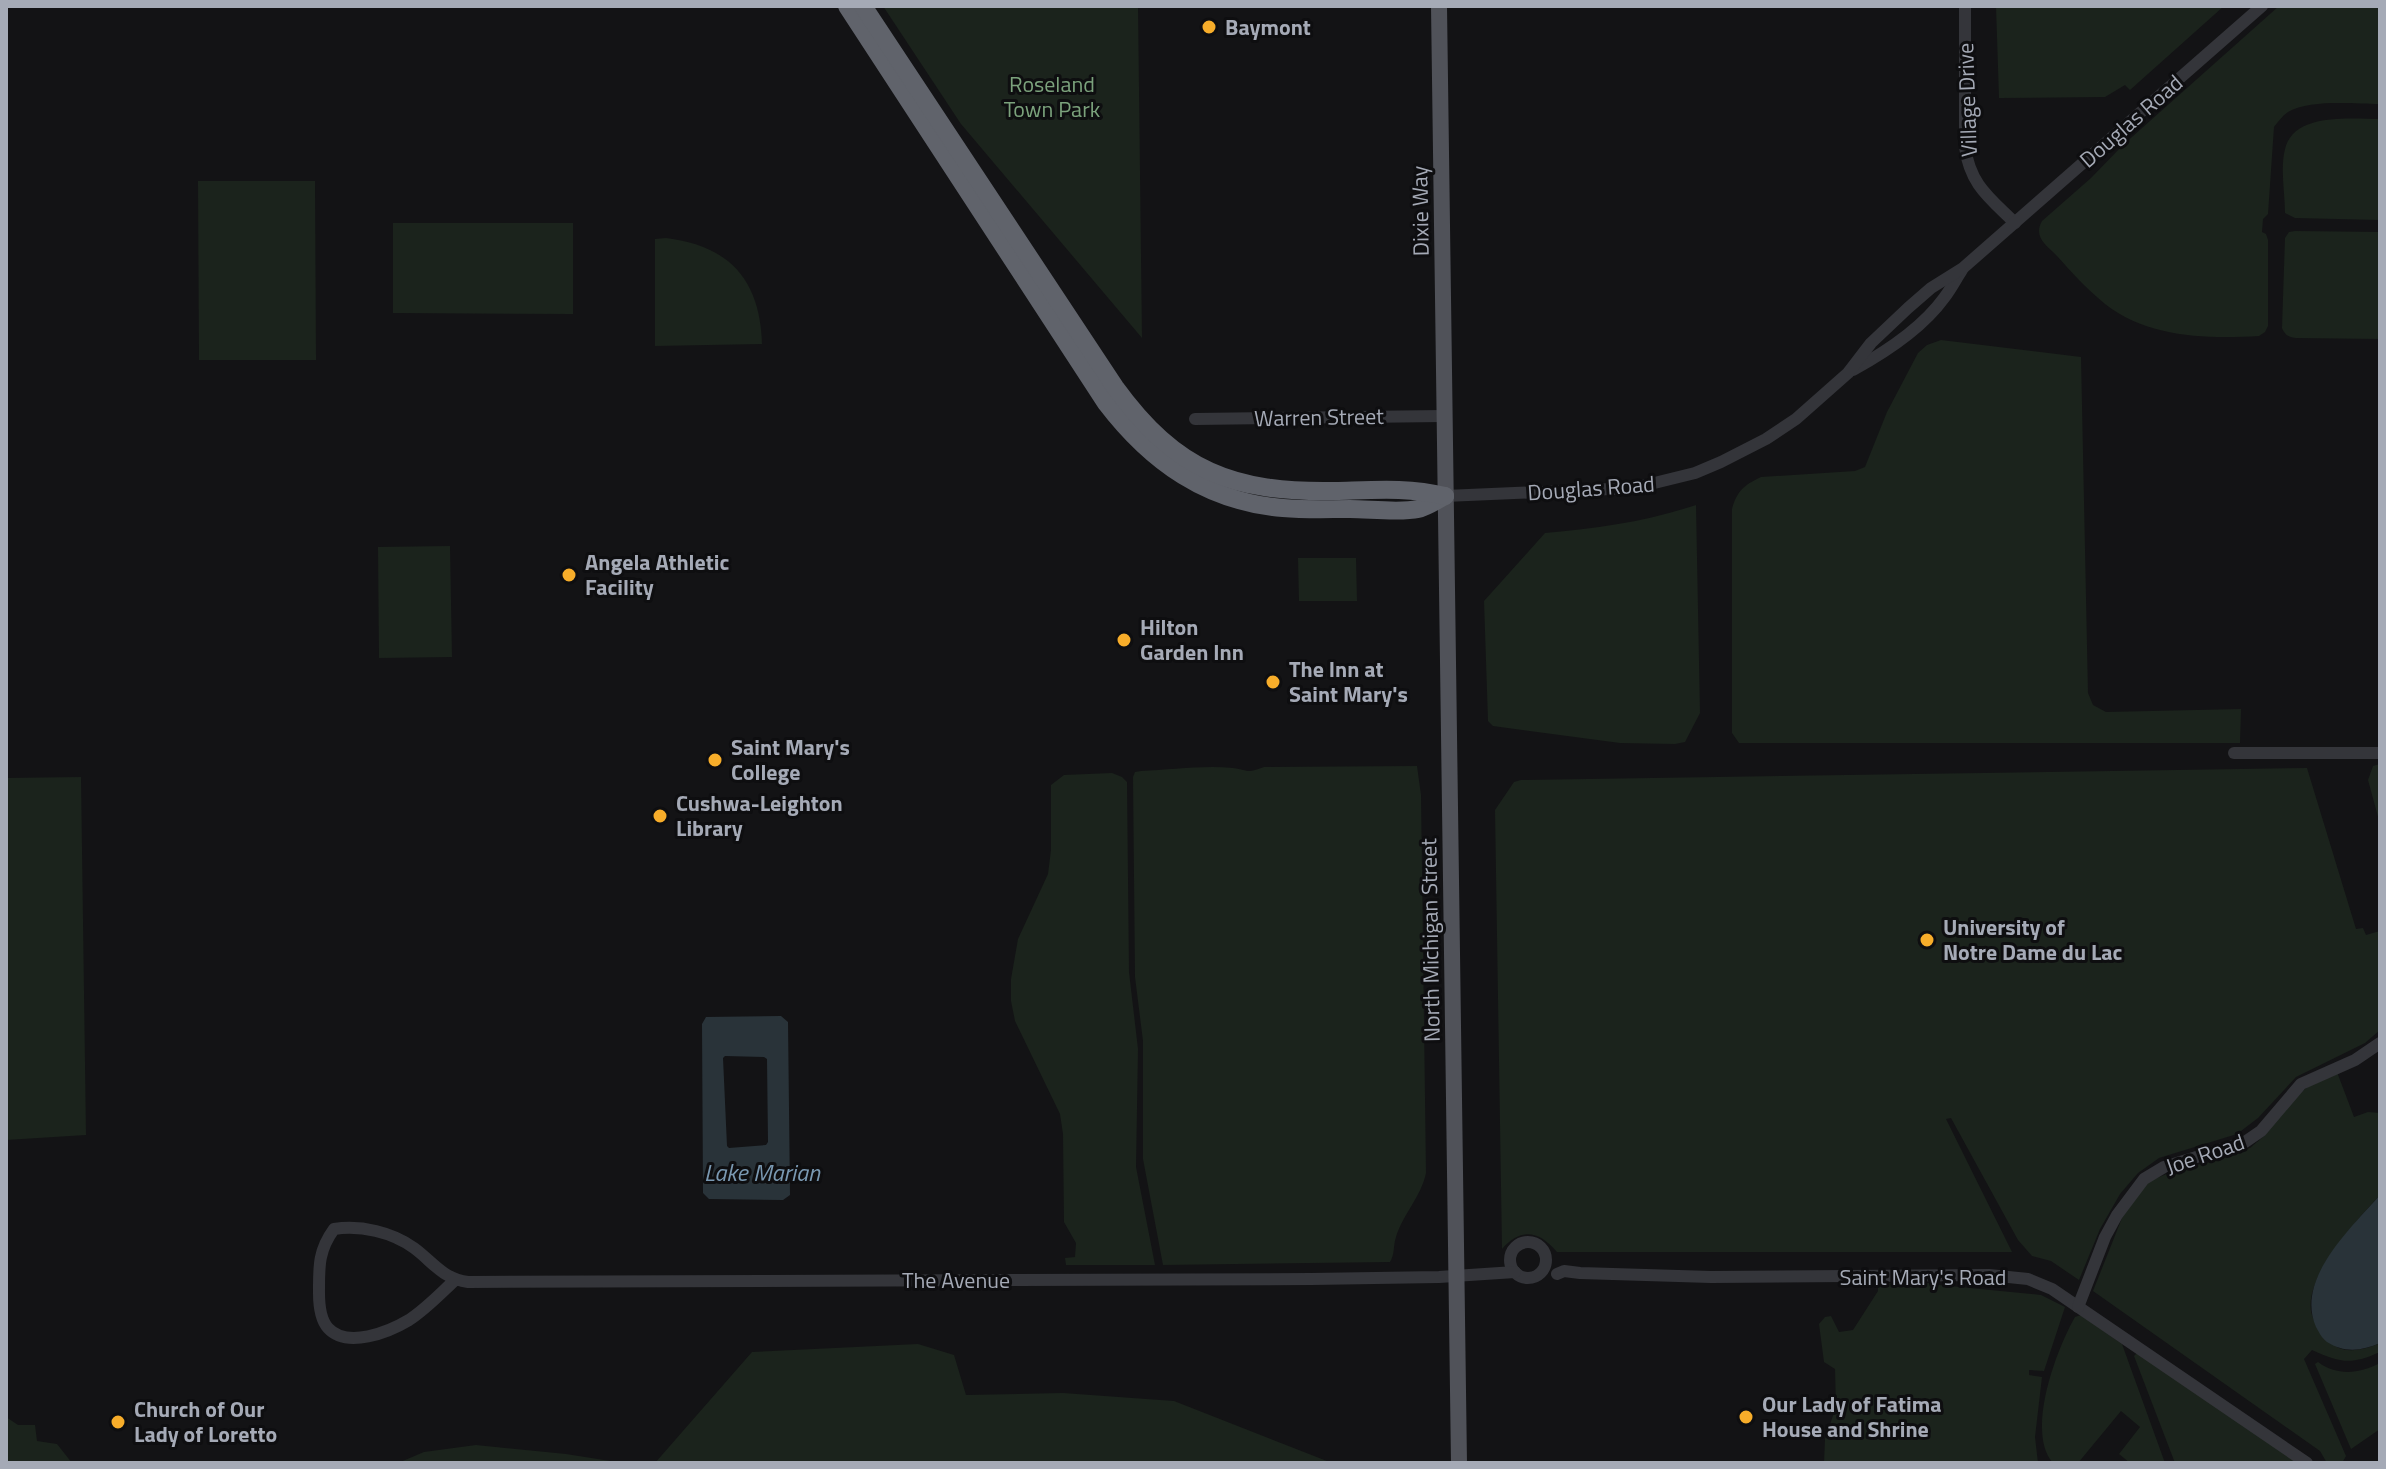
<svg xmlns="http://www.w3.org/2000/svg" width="2386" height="1469" font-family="'Titillium Web',sans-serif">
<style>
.green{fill:#1b231c}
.water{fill:#293339;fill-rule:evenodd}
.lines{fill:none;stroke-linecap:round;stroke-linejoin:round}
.minor{stroke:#34353a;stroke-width:12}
.major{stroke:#505259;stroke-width:16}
.highway{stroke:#60636b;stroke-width:18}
.poi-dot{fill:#f7ad2a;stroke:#0e0e10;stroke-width:3}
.labels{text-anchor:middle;stroke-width:6;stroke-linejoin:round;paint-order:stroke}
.poi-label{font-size:22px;font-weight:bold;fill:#a5aab6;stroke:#0e0e10;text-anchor:start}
.park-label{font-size:22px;fill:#7ba27c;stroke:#0e0e10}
.street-label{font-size:22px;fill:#a5aab6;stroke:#0e0e10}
.water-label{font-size:24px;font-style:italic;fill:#7a99b2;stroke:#0e0e10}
</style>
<rect width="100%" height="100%" fill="#131315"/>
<g class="green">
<polygon points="883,6 1138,6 1142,338 961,124"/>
<polygon points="1996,6 2224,6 2130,90 2125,85 2105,97 1999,98"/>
<path d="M2279,6H2380V104C2354,104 2310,99 2288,112C2282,116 2278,122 2274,127L2268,214L2263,219L2262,232L2266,234L2268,240V326L2265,332L2259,336C2208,339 2148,338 2105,304C2088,290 2072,273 2057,256C2046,245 2033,237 2042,221L2091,178L2123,145Z"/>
<path d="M2380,119V220L2295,218L2285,213C2285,193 2280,169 2285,149C2294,112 2351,119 2380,119Z"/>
<polygon points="198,181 315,181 316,360 199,360"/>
<polygon points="393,223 573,223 573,314 393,313"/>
<path d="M2295,231L2380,232V339L2296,338C2288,337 2285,335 2282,328L2285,238L2289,232Z"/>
<path d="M666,238C731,246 760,281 762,344L655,346V239Z"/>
<path d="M1941,340L2081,357L2088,693L2093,705L2106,712L2241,709L2240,743H1739L1732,733V509C1737,491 1744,485 1761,477L1855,471L1865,467L1887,412L1918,353L1927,345Z"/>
<path d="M1696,505L1700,713L1685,742L1675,744L1620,743L1493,726L1488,721L1484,601L1545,533C1598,528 1645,522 1696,505Z"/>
<polygon points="450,546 452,657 379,658 378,547"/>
<polygon points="1298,558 1356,558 1357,601 1299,601"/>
<polygon points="2380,764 2380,824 2368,780 2373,766"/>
<path d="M1417,766L1421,795L1426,1173C1421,1197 1403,1214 1396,1237C1393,1246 1395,1254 1390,1262L1163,1265L1143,1159V1041L1135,977L1133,777L1135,772L1141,771C1170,770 1203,765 1233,768C1249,770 1246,774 1264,767Z"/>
<path d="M2307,768L2356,929L2363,928L2366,935L2380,931V1030L2365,1043L2296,1077L2258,1118L2237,1134L2159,1158L2138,1173L2120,1194L2100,1229L2079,1280L2051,1261L2032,1256L2018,1240L1951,1118L1946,1119L2012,1252H1557C1539,1231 1522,1227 1502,1249L1495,810L1514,782L1521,780Z"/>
<polygon points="1112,773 1122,777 1127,782 1129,972 1138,1049 1136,1167 1155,1265 1066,1265 1065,1258 1075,1257 1076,1243 1064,1222 1063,1134 1060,1114 1015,1021 1011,1001 1011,979 1018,939 1048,874 1051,850 1051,785 1064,775"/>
<polygon points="81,777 86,1135 6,1140 6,778"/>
<path d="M2337,1072L2354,1117L2368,1112L2380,1113V1195C2358,1219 2301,1279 2312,1315C2314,1324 2323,1332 2329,1340C2341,1356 2364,1350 2380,1343V1352C2351,1365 2341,1363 2312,1350L2304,1359L2346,1456L2342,1463H2327L2320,1451L2093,1291L2122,1218L2147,1182L2179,1169L2215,1161L2250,1148L2264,1136L2294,1098L2315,1081Z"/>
<polygon points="1878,1283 1936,1283 1939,1285 2041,1295 2065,1307 2044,1371 2029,1370 2029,1375 2042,1377 2035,1437 2038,1463 1824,1463 1825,1439 1836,1407 1835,1369 1824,1362 1819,1324 1825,1317 1831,1316 1839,1332 1853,1330 1878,1291"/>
<path d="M2081,1315L2122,1344L2165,1463H2130L2119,1454L2140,1427L2121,1411L2078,1463H2053C2025,1432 2057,1348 2075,1317Z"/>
<polygon points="918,1344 954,1355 966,1395 1063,1393 1174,1401 1332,1463 655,1463 752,1352"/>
<polygon points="2137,1353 2298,1463 2175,1463 2134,1356"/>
<path d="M2318,1362C2337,1376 2359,1374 2380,1363V1429L2351,1449L2315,1364Z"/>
<polygon points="6,1417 18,1425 35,1425 37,1441 57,1444 72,1463 6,1463"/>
<polygon points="476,1445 566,1454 623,1463 398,1463 424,1452"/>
</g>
<g class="water">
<path d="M781,1016L788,1022L790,1195L783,1200L709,1199L703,1193L702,1024L706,1017ZM725,1056L764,1057L767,1059L768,1142L766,1145L729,1148L727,1146L723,1058Z"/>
<path d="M2380,1195V1343C2362,1351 2344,1353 2327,1342C2321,1337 2320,1334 2316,1327C2295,1279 2351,1228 2380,1195Z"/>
</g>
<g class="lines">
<g class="minor">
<path d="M1965,6V147C1970,185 1990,198 2015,223"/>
<path d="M1853,370C1884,353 1923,327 1944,298C1951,289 1956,279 1962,270"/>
<polyline points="1195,419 1444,416"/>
<polyline points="1445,496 1634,488 1695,473 1721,462 1766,439 1796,419 1848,373 1871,343 1908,308 1931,288 1963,268 2262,6"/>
<polyline points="2234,753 2380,753"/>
<circle cx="1528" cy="1260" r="18"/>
<polyline points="1557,1274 1564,1271 1580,1273 1711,1277 1989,1275 2028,1279 2052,1289 2307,1463"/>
<path d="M455,1280C440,1294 426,1309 409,1320C389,1332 347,1349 328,1328C320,1319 319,1305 319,1293C319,1267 318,1251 334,1229C361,1225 392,1232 414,1248C433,1262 443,1279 468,1282L1311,1279L1439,1277L1515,1272"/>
<polyline points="2078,1307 2105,1237 2117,1215 2144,1179 2164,1167 2245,1142 2261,1131 2301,1084 2355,1060 2380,1043"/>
</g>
<polyline class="major" points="1439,6 1459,1463"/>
<g class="highway">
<path d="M847,6L1106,403C1151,462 1207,502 1283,508C1306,510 1328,509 1350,509C1369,509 1400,513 1418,509C1427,507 1437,500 1445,496"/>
<path d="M863,6L1115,387C1176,471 1233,493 1335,491C1374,490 1408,487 1445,496"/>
</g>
</g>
<g class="poi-dot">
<circle cx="1209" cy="27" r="8"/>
<circle cx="569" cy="575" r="8"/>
<circle cx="1124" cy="640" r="8"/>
<circle cx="1273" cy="682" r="8"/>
<circle cx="715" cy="760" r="8"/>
<circle cx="660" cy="816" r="8"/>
<circle cx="1927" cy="940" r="8"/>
<circle cx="1746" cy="1417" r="8"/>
<circle cx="118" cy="1422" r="8"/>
</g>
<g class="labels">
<g class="poi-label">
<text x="1225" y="35">Baymont</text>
<text x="585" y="570">Angela Athletic<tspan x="585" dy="25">Facility</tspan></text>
<text x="1140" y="635">Hilton<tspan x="1140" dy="25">Garden Inn</tspan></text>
<text x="1289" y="677">The Inn at<tspan x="1289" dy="25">Saint Mary's</tspan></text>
<text x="731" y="755">Saint Mary's<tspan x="731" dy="25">College</tspan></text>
<text x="676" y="811">Cushwa-Leighton<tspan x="676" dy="25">Library</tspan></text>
<text x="1943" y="935">University of<tspan x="1943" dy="25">Notre Dame du Lac</tspan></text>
<text x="1762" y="1412">Our Lady of Fatima<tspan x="1762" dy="25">House and Shrine</tspan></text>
<text x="134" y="1417">Church of Our<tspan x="134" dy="25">Lady of Loretto</tspan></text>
</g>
<g class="park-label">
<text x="1052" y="92">Roseland<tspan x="1052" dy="25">Town Park</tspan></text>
</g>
<g class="street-label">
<text transform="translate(1967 100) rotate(-92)" y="8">Village Drive</text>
<text transform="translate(2131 121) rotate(-41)" y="8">Douglas Road</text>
<text transform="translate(1420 211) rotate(-91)" y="8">Dixie Way</text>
<text transform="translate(1319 417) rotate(-1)" y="8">Warren Street</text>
<text transform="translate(1591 488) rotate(-4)" y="8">Douglas Road</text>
<text transform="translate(1430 940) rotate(-91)" y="8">North Michigan Street</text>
<text transform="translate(2205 1154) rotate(-19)" y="8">Joe Road</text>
<text x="1923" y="1285">Saint Mary's Road</text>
<text x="956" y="1288">The Avenue</text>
</g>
<g class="water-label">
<text x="762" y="1181">Lake Marian</text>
</g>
</g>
<rect width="2386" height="1469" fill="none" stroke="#a5aab6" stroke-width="16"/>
</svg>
